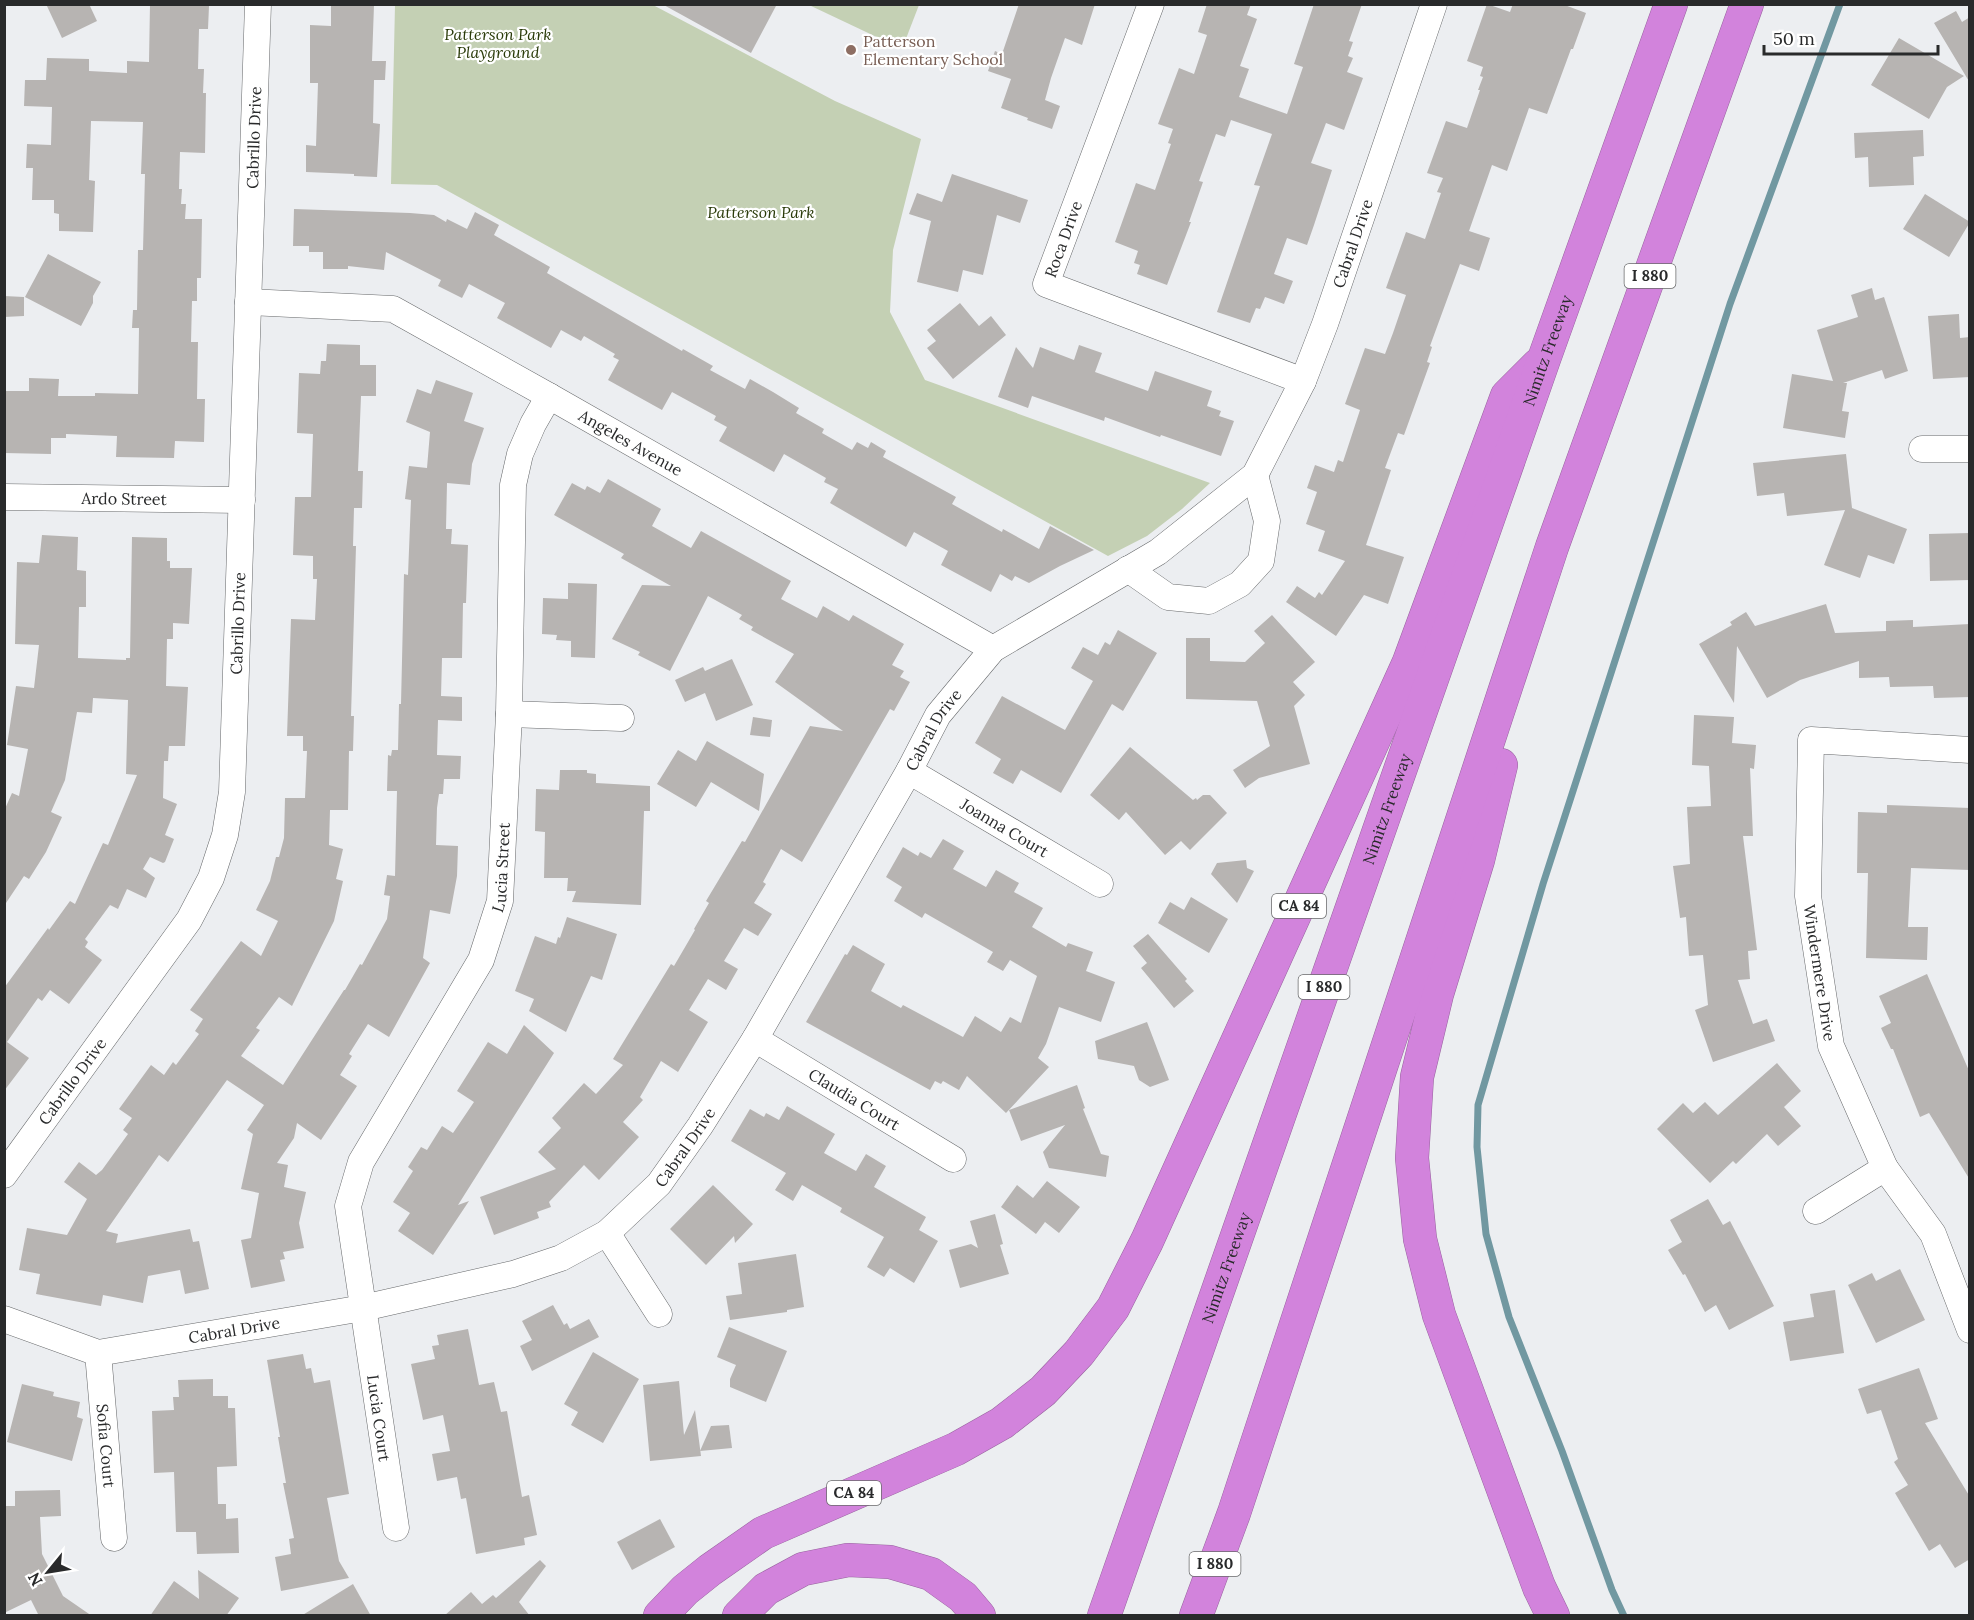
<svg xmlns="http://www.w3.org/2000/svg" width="1974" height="1620" font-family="Lora,serif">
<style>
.green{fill:#c4d0b4}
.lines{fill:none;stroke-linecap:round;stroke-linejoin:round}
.stream{stroke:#7198a1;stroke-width:7}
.building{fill:#b7b4b2}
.minor-casing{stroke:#67696b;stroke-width:27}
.highway-casing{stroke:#97649e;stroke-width:34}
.minor{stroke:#fff;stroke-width:26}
.highway{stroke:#d283dc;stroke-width:33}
.education-dot{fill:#8d6e63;stroke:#fff;stroke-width:2}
.labels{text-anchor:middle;stroke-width:4.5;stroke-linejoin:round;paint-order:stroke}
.shield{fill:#fff;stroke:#696a6b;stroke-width:1.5}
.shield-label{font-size:15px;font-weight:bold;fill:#292a2b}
.park-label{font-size:16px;font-style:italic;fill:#293a08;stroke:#fff}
.education-label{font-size:16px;fill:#785e54;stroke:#fff;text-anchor:start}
.street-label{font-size:16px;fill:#292a2b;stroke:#fff}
</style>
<rect width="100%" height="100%" fill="#eceef1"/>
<g class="green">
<polygon points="395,5 653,5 835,101 921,139 893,250 890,312 925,380 1210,483 1182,509 1147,536 1108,556 437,185 391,184"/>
<polygon points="809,5 919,5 902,49"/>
</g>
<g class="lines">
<polyline class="stream" points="1624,1616 1612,1590 1562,1451 1509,1317 1486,1234 1477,1147 1478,1105 1543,884 1730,304 1840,4"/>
</g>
<g class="building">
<polygon points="46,4 89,4 97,21 62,38"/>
<polygon points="150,4 209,6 208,29 199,29 198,69 204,69 203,93 206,93 205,153 180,152 179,189 182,189 181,204 186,204 185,219 202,219 201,278 197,278 197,301 192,301 191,342 198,342 197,399 205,399 204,442 175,441 174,458 116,457 117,436 66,434 66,438 51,438 51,454 4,453 4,391 29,391 29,378 59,379 58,396 95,396 95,393 138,394 139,328 132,328 133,310 137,310 138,250 143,250 145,174 141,174 143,122 91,121 89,180 95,181 93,232 59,231 59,214 54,213 54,200 32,200 33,168 26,168 27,144 51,145 52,107 24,106 25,80 46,80 47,58 89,59 89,71 127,73 127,61 149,62"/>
<polygon points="331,4 374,5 372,61 386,61 385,80 374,80 373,123 380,124 377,177 354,176 354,174 306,172 306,145 316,146 318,83 310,83 310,25 331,26"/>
<polygon points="662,4 777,4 751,53"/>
<polygon points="1019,4 1095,4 1082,45 1065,38 1051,78 1045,100 1060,106 1052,129 1027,120 1028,118 1001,108 1011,79 988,71 995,51 1002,54"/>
<polygon points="1207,4 1251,4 1247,15 1257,19 1240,66 1249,69 1239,97 1287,114 1303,67 1294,64 1314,4 1362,4 1349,41 1353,42 1348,56 1353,58 1347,72 1363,78 1344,130 1326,123 1311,163 1332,170 1314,225 1307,245 1287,238 1274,274 1293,281 1284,304 1265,297 1260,309 1256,308 1250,323 1217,312 1260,186 1254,185 1272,134 1231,120 1225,137 1216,134 1199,181 1203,182 1189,222 1191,222 1167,285 1137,274 1140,265 1134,263 1138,251 1115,242 1136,183 1155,190 1171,144 1168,143 1173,129 1158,124 1179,68 1194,74 1207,35 1198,32"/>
<polygon points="1487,4 1510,12 1513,4 1562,4 1586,13 1573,49 1571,49 1547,114 1529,108 1507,171 1492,165 1469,231 1490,238 1479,271 1460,264 1430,346 1432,347 1427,362 1430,363 1404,435 1398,433 1385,468 1391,470 1366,545 1404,557 1388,604 1364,595 1336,636 1286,602 1297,586 1315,598 1319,592 1322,595 1345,561 1318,551 1325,531 1306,524 1317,492 1307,488 1315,465 1334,472 1338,460 1343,462 1360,410 1345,404 1365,348 1385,354 1393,333 1406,295 1386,288 1406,232 1425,239 1441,193 1437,192 1443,178 1427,173 1446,121 1467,128 1480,90 1478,90 1483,77 1480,76 1483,67 1467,61"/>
<polygon points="1956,11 1962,22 1970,17 1970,83 1934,23"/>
<polygon points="1899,38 1964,76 1947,87 1929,119 1871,85"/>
<polygon points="1923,130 1924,156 1913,157 1914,185 1869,187 1868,157 1855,158 1854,133"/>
<polygon points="952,174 1028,200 1020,223 997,215 983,275 963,270 958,292 917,282 931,221 909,214 917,193 942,202"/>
<polygon points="1925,194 1970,222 1949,257 1903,229"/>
<polygon points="294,209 410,213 434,215 446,222 447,219 467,229 475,212 499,225 494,235 550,267 547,273 682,351 683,349 713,366 710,370 745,389 750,379 773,392 799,408 796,413 824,429 822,433 852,450 857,442 868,448 871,442 886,451 883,457 956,497 952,504 1002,532 1003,529 1039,549 1050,526 1094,550 1060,566 1029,583 1015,576 1012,581 1000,574 991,592 941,565 948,551 914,532 906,547 830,503 838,489 824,482 826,478 784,454 774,472 719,441 727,427 714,420 716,416 672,392 662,410 608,380 619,360 613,357 615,354 584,336 581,341 561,330 551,348 497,318 505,303 469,284 462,298 438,286 441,280 386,252 384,270 348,266 348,269 323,269 323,252 309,252 309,246 293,246"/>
<polygon points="48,254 101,282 93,296 93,303 81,326 25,297"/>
<polygon points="1872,288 1875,300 1884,297 1908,371 1885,379 1882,370 1843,383 1847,383 1842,411 1849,412 1845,438 1783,428 1792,374 1833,381 1817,330 1858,317 1851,295"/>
<polygon points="4,296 24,297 24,316 4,317"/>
<polygon points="960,303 979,326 991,316 1006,335 953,379 927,348 936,341 927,330"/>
<polygon points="1959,314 1960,338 1970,337 1970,377 1933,379 1928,316"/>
<polygon points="327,344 360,345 360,365 376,365 376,396 361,396 358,471 363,471 362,508 354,508 353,546 356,546 351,716 354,716 353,751 349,751 348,810 330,810 329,845 343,849 336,879 343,881 334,921 292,1006 279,997 256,1028 260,1030 241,1056 283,1085 344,990 345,990 360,964 362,965 387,919 390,896 384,895 387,875 395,876 397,791 387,791 388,755 391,756 392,750 398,750 399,704 401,704 404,574 408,575 411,500 405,499 409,466 427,468 430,432 406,422 417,389 431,394 436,380 473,393 464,421 484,428 472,464 470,485 447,483 446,529 452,529 451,544 468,545 466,603 463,603 462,658 442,658 441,696 462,697 462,721 438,720 437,755 461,756 460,779 444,779 443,794 439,794 437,808 436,845 458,846 457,876 450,914 430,910 423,958 430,963 389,1037 368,1024 349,1054 352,1056 340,1075 357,1086 321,1140 297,1123 294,1138 277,1163 288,1165 284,1187 306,1192 299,1223 304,1248 283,1252 285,1259 280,1260 285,1281 251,1288 241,1240 251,1238 259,1193 241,1189 253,1134 247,1130 264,1105 227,1080 168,1162 159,1155 106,1231 118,1234 116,1243 190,1229 193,1242 199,1241 209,1289 185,1294 180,1270 148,1276 143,1303 103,1295 101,1306 36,1294 40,1274 19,1270 27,1228 67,1235 87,1199 64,1182 79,1162 96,1175 102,1170 128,1134 123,1130 132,1118 119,1109 151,1065 164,1075 173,1062 176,1065 199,1034 195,1031 203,1019 190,1010 241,941 261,956 278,921 256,910 270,881 276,857 279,857 284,838 285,798 305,798 307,751 303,751 303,736 287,736 291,619 315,620 317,579 313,579 313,556 293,555 295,497 311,497 313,434 297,433 299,373 320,374 321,361 326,361"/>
<polygon points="1079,345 1102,353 1095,372 1148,391 1155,371 1212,391 1207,406 1221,411 1219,416 1234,421 1221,456 1161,435 1160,437 1105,417 1104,421 1032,396 1028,408 998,397 1016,347 1033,368 1040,347 1074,360"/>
<polygon points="1846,454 1852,508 1907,529 1894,564 1868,555 1860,578 1824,565 1845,510 1787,516 1784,493 1757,496 1753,463"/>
<polygon points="608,479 661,509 652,526 691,548 701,531 791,581 781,599 817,618 823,606 849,621 853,615 904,644 892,665 904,671 900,677 910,682 894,711 890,709 802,862 781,849 763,882 766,884 754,903 772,914 758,936 744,928 724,961 738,969 726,990 708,979 689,1010 708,1022 678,1072 661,1061 640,1097 643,1100 623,1122 639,1137 599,1180 584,1165 549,1202 551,1207 537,1212 539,1218 494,1235 480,1197 556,1169 538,1152 561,1128 552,1118 584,1083 596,1094 623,1065 613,1059 671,964 674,966 695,930 694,929 709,903 706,901 742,841 745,842 810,726 843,731 775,682 794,654 751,630 753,627 739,619 742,615 708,596 670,671 638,655 640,652 612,639 642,585 671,586 621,558 624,554 554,515 572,483 585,490 587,486 600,493"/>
<polygon points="1970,533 1970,580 1930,581 1929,534"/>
<polygon points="42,535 78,537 77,570 86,571 86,607 79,607 78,658 126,660 126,658 130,658 132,537 167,538 167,561 170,561 170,568 192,568 189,624 173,623 173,639 167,639 166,686 188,687 185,746 169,746 168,761 164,761 163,798 177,804 165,835 174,839 165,862 163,863 150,857 143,869 155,878 146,898 127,889 118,909 110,905 85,939 88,942 85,947 102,960 69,1004 50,990 42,1001 38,998 7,1042 29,1058 4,1091 4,988 48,928 49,930 70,901 75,904 103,843 108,845 137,775 126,774 128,700 93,698 92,713 77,712 65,780 51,812 62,817 46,852 29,879 24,876 4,906 4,811 12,793 19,796 28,749 7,745 16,686 34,688 39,645 15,644 17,562 39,563"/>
<polygon points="568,583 597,584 595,658 571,657 571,641 556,640 557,635 542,634 543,598 568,599"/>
<polygon points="1826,604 1835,633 1886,631 1886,621 1913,620 1913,627 1970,624 1970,697 1934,698 1933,686 1890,687 1889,677 1859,678 1859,661 1800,680 1767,698 1737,646 1734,703 1699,644 1732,625 1730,622 1746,612 1755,626"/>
<polygon points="1272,615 1315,662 1293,682 1305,695 1294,706 1310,764 1259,778 1245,788 1233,770 1270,746 1257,701 1186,699 1186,638 1210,638 1210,661 1245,662 1265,643 1254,631"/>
<polygon points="1118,630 1157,653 1123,711 1112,704 1061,793 1021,770 1013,784 993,773 1001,759 975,743 1002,696 1065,730 1093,681 1071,668 1083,647 1098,655 1105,642 1110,645"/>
<polygon points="732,659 753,705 716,721 705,693 685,702 675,680 703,667 705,671"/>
<polygon points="1694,715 1734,717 1732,743 1756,745 1754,769 1750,768 1753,836 1743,836 1757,950 1748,951 1750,979 1738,980 1753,1024 1767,1019 1775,1041 1713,1062 1695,1010 1708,1005 1703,955 1689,956 1686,917 1680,918 1673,866 1690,864 1687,807 1711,806 1709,766 1692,765"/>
<polygon points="753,717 772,720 770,737 750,735"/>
<polygon points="707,741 764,774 759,811 711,782 696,807 657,784 678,750 696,761"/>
<polygon points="1130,747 1193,800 1196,798 1197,800 1203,795 1210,795 1227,813 1190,850 1181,841 1165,855 1126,812 1119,820 1090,795"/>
<polygon points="560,770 587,770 587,773 596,774 596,783 650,786 650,811 644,811 641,905 572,902 576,891 567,891 568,878 544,878 545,832 535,831 536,789 559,790"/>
<polygon points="1887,805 1970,808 1970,870 1911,868 1908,927 1928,927 1927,960 1866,958 1868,873 1857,873 1858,812 1887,813"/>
<polygon points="943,839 964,851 953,869 986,887 996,870 1019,883 1014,892 1043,908 1032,927 1066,947 1068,943 1093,952 1086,971 1115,982 1101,1022 1059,1007 1046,1044 1038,1058 1049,1067 1006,1113 967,1076 959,1090 943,1081 941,1084 935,1081 930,1090 806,1022 845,954 847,955 853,945 885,964 871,991 901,1008 903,1005 963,1037 975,1016 1001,1032 1010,1017 1021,1023 1037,976 1010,960 1003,971 987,962 993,952 925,913 922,918 894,901 902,887 886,877 903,847 918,856 920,852 931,858"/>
<polygon points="1246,860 1247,868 1254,871 1237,903 1211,874 1217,863"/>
<polygon points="1191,897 1228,919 1209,953 1158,923 1170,902 1184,910"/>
<polygon points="567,917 617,934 602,980 591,976 566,1032 529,1011 534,999 515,991 535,936 556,944 558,937 560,938"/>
<polygon points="1148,934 1187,979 1185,981 1194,991 1174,1008 1141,968 1147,963 1133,946"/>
<polygon points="1927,974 1970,1073 1970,1180 1929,1113 1920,1117 1893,1049 1891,1049 1881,1028 1891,1023 1879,996"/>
<polygon points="1147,1022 1169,1080 1150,1087 1139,1080 1134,1066 1098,1059 1095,1041"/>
<polygon points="524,1025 554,1053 458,1205 469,1201 433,1255 398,1231 410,1213 393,1202 413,1171 408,1167 421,1147 427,1150 442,1126 453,1133 474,1102 457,1091 488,1042 507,1054"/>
<polygon points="1777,1063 1801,1091 1784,1107 1801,1126 1778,1146 1767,1134 1736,1164 1733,1161 1710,1183 1657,1129 1683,1103 1693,1113 1705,1102 1718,1115"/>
<polygon points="1077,1085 1085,1108 1083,1109 1101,1154 1109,1156 1106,1177 1049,1168 1043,1152 1065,1125 1021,1141 1009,1110"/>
<polygon points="787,1106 835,1134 824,1153 856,1171 866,1154 886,1166 874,1187 926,1217 919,1230 938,1241 914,1283 890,1268 884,1277 867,1267 884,1237 840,1212 842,1208 802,1185 793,1201 775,1190 786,1173 731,1141 750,1109 764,1117 766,1113 779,1120"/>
<polygon points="1047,1181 1080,1207 1059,1233 1045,1222 1036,1234 1001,1207 1017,1185 1033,1198"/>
<polygon points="713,1185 753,1224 735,1243 734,1236 706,1265 670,1229"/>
<polygon points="1708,1199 1723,1225 1730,1221 1774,1306 1729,1330 1716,1305 1705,1312 1685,1274 1683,1275 1668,1250 1682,1242 1670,1220"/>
<polygon points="995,1214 1003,1244 1000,1245 1009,1274 960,1288 949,1250 971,1244 978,1248 970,1221"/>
<polygon points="796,1254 804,1307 787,1310 787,1312 730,1320 726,1296 742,1294 738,1263"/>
<polygon points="1900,1269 1925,1320 1876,1343 1848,1285 1872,1273 1876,1281"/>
<polygon points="1835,1290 1844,1353 1790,1361 1783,1322 1814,1317 1810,1294"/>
<polygon points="553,1305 564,1325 567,1323 570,1329 589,1319 599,1337 532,1371 520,1346 532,1340 522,1321"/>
<polygon points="729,1327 787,1351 766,1402 730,1387 730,1379 736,1365 717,1357"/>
<polygon points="468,1329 479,1385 494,1382 501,1412 507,1411 522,1497 529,1495 537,1535 524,1538 525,1545 476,1554 466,1498 461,1499 457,1477 437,1481 432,1454 450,1451 443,1415 423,1420 411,1364 435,1359 432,1346 439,1345 437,1335"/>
<polygon points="593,1352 639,1379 603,1443 571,1425 578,1412 564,1404"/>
<polygon points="303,1354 306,1369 311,1368 314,1383 330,1380 349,1494 327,1498 339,1561 349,1578 281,1591 275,1557 291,1554 289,1539 294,1538 283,1483 286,1483 278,1437 280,1437 267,1360"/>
<polygon points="1919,1368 1938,1419 1925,1423 1970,1497 1970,1559 1955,1568 1940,1544 1929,1551 1895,1493 1908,1485 1894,1462 1898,1459 1881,1410 1867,1414 1858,1389"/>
<polygon points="213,1379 213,1396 228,1396 228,1408 235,1408 237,1466 217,1467 218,1504 226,1504 226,1519 238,1518 239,1553 197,1554 196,1532 176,1532 174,1472 154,1473 152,1411 174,1410 173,1397 179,1397 178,1380"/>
<polygon points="679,1381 684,1435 695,1410 701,1456 650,1461 643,1385"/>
<polygon points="22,1384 54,1392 53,1396 80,1402 77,1417 83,1419 72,1461 7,1442"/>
<polygon points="729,1425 732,1448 700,1451 711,1426"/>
<polygon points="60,1490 61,1516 40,1517 42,1554 63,1596 92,1616 39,1616 31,1600 4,1613 4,1506 15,1506 15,1491"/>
<polygon points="660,1519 675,1547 632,1570 617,1542"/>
<polygon points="540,1560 546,1566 519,1602 530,1616 444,1616 471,1592 482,1604 493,1595 496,1598"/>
<polygon points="198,1570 239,1598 226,1616 150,1616 174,1581 199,1599"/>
<polygon points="353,1584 371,1616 301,1616"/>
</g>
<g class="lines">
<g class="minor-casing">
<g id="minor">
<polyline points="1151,4 1046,284 1303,381"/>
<path id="s1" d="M248,302L393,309L549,396L993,649"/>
<polyline points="1922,449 1970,449"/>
<path id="s2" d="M4,497L242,500"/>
<polyline points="1128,569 1168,597 1209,601 1240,584 1261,561 1267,521 1255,475"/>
<polyline points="509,714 621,718"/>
<path id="s3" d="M1970,750L1811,740L1808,896L1831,1046L1885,1168L1933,1234L1970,1330"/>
<path id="s4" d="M909,771L1100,884"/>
<path id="s5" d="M755,1039L953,1159"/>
<path id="s6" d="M4,1175L189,920L211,878L225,835L232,792L258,4"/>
<polyline points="1816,1211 1885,1168"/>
<polyline points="607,1233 659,1314"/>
<path id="s7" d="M4,1319L98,1353L363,1308L513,1274L561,1258L607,1233L659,1184L700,1126L755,1039L909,771L938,715L993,649L1158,552L1255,475L1303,381L1325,324L1434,4"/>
<path id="s8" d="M98,1353L114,1538"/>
<path id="s9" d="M396,1528L348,1206L361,1162L481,960L500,901L509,714L513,485L520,454L533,424L549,396"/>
</g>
</g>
<g class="highway-casing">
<g id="highway">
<polyline points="1501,765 1478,860 1437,994 1417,1077 1412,1158 1420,1239 1439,1315 1539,1587 1553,1616"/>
<polyline points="660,1616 685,1590 710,1570 763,1533 956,1449 1002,1423 1043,1391 1079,1353 1113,1308 1147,1241 1409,662 1507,396 1538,365"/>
<polyline points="739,1616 766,1589 803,1569 848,1560 890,1562 931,1574 963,1597 979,1616"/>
<path id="s10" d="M1104,1616L1544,359L1671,4"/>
<polyline points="1196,1616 1234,1513 1552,547 1747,4"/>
</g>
</g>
<use href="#minor" class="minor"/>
<use href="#highway" class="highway"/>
</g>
<circle class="education-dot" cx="851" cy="50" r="6"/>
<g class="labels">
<g class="shield">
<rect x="1624.5" y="264" width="51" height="24" rx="4.5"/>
<rect x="1272" y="894" width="54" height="24" rx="4.5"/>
<rect x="1298.5" y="975" width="51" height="24" rx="4.5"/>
<rect x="827" y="1481" width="54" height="24" rx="4.5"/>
<rect x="1189.5" y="1552" width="51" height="24" rx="4.5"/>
</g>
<g class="shield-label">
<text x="1650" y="281">I 880</text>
<text x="1299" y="911">CA 84</text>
<text x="1324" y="992">I 880</text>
<text x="854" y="1498">CA 84</text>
<text x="1215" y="1569">I 880</text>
</g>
<g class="park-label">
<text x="498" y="40">Patterson Park<tspan x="498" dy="18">Playground</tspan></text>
<text x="761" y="218">Patterson Park</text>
</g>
<g class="education-label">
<text x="863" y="47">Patterson<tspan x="863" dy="18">Elementary School</tspan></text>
</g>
<g class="street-label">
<text dy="6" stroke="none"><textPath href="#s6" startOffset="1106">Cabrillo Drive</textPath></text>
<text transform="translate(1063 239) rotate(-70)" y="6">Roca Drive</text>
<text dy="6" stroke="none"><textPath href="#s7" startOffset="1896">Cabral Drive</textPath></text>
<text dy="6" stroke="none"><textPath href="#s10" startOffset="1341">Nimitz Freeway</textPath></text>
<text dy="6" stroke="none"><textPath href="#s1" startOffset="418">Angeles Avenue</textPath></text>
<text dy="6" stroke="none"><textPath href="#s2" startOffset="120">Ardo Street</textPath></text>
<text dy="6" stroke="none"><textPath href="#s6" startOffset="620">Cabrillo Drive</textPath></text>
<text dy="6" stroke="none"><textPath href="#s7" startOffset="1228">Cabral Drive</textPath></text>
<text dy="6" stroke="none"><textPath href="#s10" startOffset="855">Nimitz Freeway</textPath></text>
<text dy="6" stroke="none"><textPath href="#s4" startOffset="111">Joanna Court</textPath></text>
<text dy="6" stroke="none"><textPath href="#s9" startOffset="702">Lucia Street</textPath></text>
<text dy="6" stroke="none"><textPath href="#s3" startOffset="393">Windermere Drive</textPath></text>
<text dy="6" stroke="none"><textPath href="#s6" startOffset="116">Cabrillo Drive</textPath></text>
<text dy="6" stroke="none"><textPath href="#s5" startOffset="116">Claudia Court</textPath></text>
<text dy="6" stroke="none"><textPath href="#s7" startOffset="742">Cabral Drive</textPath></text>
<text dy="6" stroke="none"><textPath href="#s10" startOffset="369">Nimitz Freeway</textPath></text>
<text dy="6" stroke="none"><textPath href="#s7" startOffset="238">Cabral Drive</textPath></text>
<text transform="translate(379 1418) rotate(82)" y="6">Lucia Court</text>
<text dy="6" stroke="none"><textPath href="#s8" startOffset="93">Sofia Court</textPath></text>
</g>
</g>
<rect width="1974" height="1620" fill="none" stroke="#292a2b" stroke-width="12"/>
<g transform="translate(48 1572) rotate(240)" stroke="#ffffff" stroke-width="4.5" paint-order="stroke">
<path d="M0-4.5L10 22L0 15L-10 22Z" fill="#292a2b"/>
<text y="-9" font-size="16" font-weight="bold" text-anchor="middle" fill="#292a2b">N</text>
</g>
<path d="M1764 45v9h174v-9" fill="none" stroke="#292a2b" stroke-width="3"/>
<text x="1773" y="45" font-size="18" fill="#292a2b" stroke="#ffffff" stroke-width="4.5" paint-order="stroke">50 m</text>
</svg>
